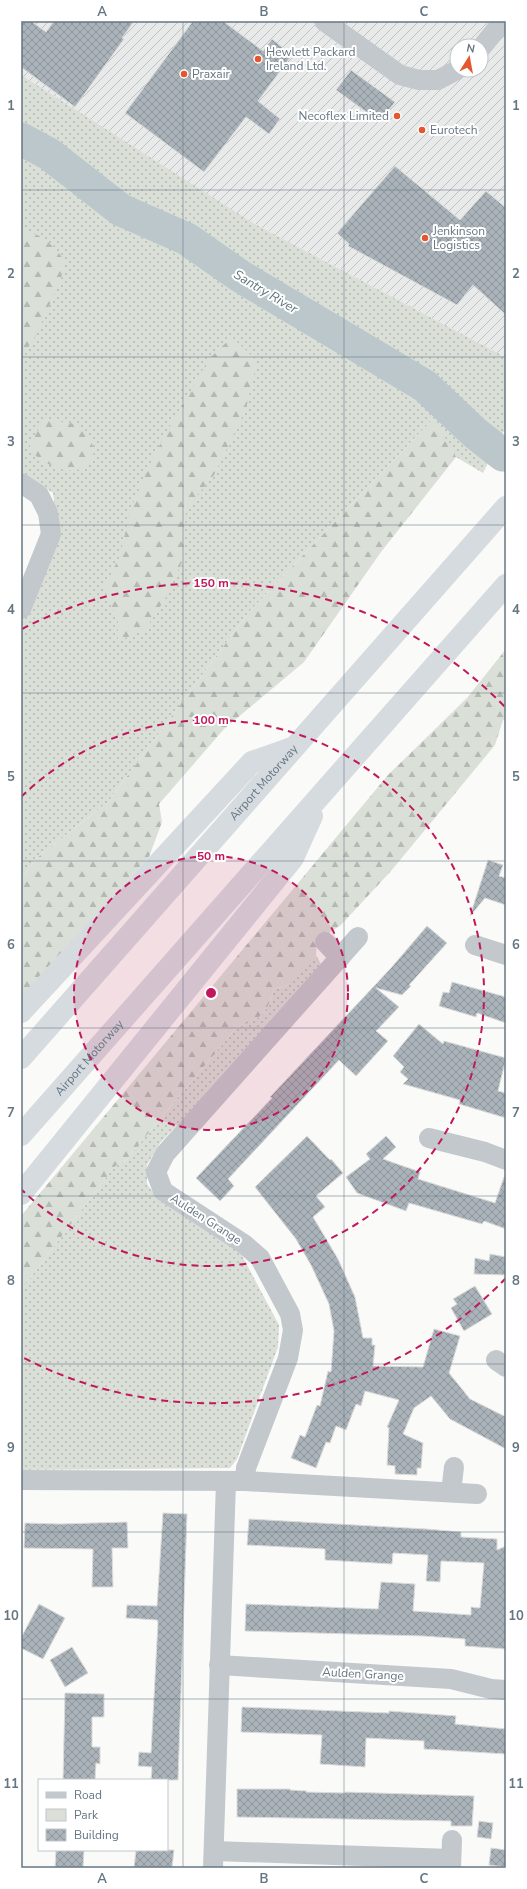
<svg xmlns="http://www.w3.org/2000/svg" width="527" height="1889" font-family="'Nunito Sans',sans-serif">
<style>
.industrial{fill:url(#industrial-furrows);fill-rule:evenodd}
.green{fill:url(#green-dots)}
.forest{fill:url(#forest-firs)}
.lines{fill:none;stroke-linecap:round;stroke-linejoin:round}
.river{stroke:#bbc7cb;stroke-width:33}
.building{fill:url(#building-cross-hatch);stroke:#dcdcda}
.minor{stroke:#c3c8cc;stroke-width:20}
.motorway{stroke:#d6dbdf;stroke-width:22}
.grid{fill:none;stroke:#657683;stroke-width:1;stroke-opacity:0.55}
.ring{fill:none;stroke:#c2185b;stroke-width:2;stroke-dasharray:7 5}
.poi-dot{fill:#e4572e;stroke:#fff;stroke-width:1.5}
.labels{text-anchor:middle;stroke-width:4;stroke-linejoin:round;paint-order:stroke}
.poi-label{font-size:12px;fill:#657683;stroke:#fff;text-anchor:start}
.street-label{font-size:12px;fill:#657683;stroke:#fff}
.water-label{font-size:13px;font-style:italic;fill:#60757c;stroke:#fff}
.centre{fill:#c2185b;stroke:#fff;stroke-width:2}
.ring-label{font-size:12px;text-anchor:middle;font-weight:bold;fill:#c2185b;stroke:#fff;stroke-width:4;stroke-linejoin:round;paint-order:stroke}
.neatline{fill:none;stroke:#657683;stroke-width:1.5}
.grid-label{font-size:13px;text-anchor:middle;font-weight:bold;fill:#657683}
</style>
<defs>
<pattern id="industrial-furrows" width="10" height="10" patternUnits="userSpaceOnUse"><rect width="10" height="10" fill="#e8e9e9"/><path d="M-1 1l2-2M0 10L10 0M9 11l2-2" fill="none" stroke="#c0c1c2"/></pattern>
<pattern id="green-dots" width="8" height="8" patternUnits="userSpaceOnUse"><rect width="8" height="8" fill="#dadfd7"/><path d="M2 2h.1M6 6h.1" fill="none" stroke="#b4b9b4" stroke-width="1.8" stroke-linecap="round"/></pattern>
<pattern id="forest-firs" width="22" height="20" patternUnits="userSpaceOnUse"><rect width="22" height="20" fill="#dadfd7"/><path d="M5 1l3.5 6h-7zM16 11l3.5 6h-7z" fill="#b4b9b4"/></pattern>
<pattern id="building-cross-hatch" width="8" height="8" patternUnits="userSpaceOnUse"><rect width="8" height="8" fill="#aab3b9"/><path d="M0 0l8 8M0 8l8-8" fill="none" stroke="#8e969c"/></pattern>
</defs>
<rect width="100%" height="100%" fill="#fafaf8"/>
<path class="industrial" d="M21,21H506V359L498,353L253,223L21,108ZM457,46H481V70H457Z"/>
<g class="green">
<polygon points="21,75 253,223 498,353 506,359 506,427 483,473 456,457 433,419 249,612 108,802 38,857 21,878 21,624 58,528 53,493 21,472"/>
<path d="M316,955L321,964L298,996L160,1143L147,1165V1184L158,1199L239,1250L279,1325L278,1347L237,1459L230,1468L21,1470V1290L114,1167L126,1160L236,1028C262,1018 266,1015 274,989L286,986Z"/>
</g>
<g class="forest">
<path d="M21,228C41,235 54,244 65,262L60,282L34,339L21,357Z"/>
<polygon points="232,337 257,361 246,409 214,475 186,509 183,560 165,599 145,630 118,641 118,621 104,588 120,556 130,511 148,468 166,433 209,359"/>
<polygon points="434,418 456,457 381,552 304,662 224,729 159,804 162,822 149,857 21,997 21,878 38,857 108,802 249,612"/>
<path d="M53,419C63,425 73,420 82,428C96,441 101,466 76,470C65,472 50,466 41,460C36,457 32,451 29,446L43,421Z"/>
<path d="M506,649V718L503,720L495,745L391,871L341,925L317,941L316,955L299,974L286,986L274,989C266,1015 262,1018 236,1028L126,1160L114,1167L21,1290V1216L388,775L467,698Z"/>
</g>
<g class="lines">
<polyline class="river" points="21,139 49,154 121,210 187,239 240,276 425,386 475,433 503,455"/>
</g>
<g class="building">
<polygon points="21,21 31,21 46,32 54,21 134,21 122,38 124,39 75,107 21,67"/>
<polygon points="193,21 223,21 263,51 272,39 292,55 258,101 280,119 269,134 246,117 204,172 125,113"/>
<polygon points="351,70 395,102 380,122 336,90"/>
<polygon points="395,166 460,220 486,191 506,208 506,315 473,285 457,305 348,246 349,244 337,233"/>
<polygon points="488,860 503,865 499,876 506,878 506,905 485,898 470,916"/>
<polygon points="427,926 447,943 409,985 411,986 402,995 376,988 399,1007 376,1031 388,1041 356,1076 339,1060 228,1179 234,1186 220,1201 196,1178 272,1098 270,1097 391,968"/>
<polygon points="452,982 506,997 506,1023 477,1013 476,1017 439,1006 443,992 449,993"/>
<polygon points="419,1024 443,1044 444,1041 506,1058 498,1091 506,1093 506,1118 459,1104 460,1100 403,1084 408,1079 400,1072 404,1067 393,1056"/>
<polygon points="307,1136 330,1160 331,1159 343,1173 316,1196 325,1207 313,1217 338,1259 355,1297 363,1338 372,1338 372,1345 375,1345 373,1366 423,1367 434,1329 460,1336 449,1373 470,1399 506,1417 506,1449 450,1419 431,1396 414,1408 403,1434 423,1443 421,1468 417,1468 417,1475 395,1474 395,1466 387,1465 389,1428 387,1427 399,1400 365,1391 361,1406 356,1404 346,1430 336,1426 330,1443 326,1442 316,1468 291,1458 300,1435 305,1437 317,1405 320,1406 328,1371 331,1372 334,1331 329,1304 311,1265 296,1239 255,1187"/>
<polygon points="386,1136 396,1147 383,1159 420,1172 418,1179 495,1203 504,1177 506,1177 506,1229 484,1221 482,1224 409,1203 406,1211 357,1193 346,1177 370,1159 366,1154"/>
<polygon points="490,1254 506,1257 506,1275 474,1274 475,1258 489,1261"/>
<polygon points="475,1286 492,1314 464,1331 451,1308 457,1304 453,1299"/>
<polygon points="163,1513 187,1514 178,1780 151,1780 152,1767 138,1766 139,1752 151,1753 158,1622 157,1620 126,1618 127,1605 157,1606"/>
<polygon points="249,1519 426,1529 461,1532 461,1537 497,1539 497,1550 506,1546 506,1649 465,1646 465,1639 423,1636 245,1631 246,1604 378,1609 381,1582 415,1584 413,1611 471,1615 471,1607 480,1608 484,1563 441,1561 440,1582 426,1581 428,1555 393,1553 392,1564 325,1560 325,1549 247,1545"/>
<polygon points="127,1522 128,1548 112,1548 113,1587 92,1587 93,1549 24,1548 25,1523 60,1524"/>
<polygon points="39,1604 65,1618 43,1659 21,1648 21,1638"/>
<polygon points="72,1647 88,1673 65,1687 50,1660"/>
<polygon points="65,1693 104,1694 104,1717 92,1717 92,1747 100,1747 100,1764 96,1763 95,1780 63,1780"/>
<polygon points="242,1707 389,1713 389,1711 456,1716 455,1724 506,1729 506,1754 424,1749 424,1741 366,1738 365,1767 320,1764 322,1735 241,1732"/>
<polygon points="237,1789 290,1789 290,1790 307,1791 306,1792 345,1793 345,1792 474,1796 472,1826 451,1826 451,1821 237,1817"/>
<polygon points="479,1821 493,1823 491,1839 477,1837"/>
<polygon points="491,1848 506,1850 506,1867 489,1865"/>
<polygon points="56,1850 84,1850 83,1868 55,1868"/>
<polygon points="136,1850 174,1850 172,1868 134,1868"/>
</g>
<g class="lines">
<g class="minor">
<polyline points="324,21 400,75 419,80 438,80 457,70"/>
<polyline points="481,48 503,21"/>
<polyline points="21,483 39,495 48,513 51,534 21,609"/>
<polyline points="325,942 340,958"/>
<polyline points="475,945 506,955"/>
<polyline points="429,1138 485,1152 506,1160"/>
<polyline points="496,1360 506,1367"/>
<polyline points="21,1480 245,1481 477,1494"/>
<polyline points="245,1481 246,1468 288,1358 293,1330 290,1314 260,1258 244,1244 163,1191 156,1172 165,1154 358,937"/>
<polyline points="451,1492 454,1467"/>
<polyline points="219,1665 451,1679 491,1689 506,1690"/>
<polyline points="214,1851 451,1859"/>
<polyline points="213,1868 226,1482"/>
<polyline points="451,1868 452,1840"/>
</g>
<g class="motorway">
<polyline points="21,1012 252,762 292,748"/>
<path id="s1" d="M21,1058L506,507"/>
<path id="s2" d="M21,1135L506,585"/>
<polyline points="21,1194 293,858 312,816"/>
</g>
</g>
<path class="grid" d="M183,21V1868M344,21V1868M21,190H506M21,357H506M21,525H506M21,693H506M21,861H506M21,1028H506M21,1196H506M21,1364H506M21,1532H506M21,1699H506"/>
<circle cx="211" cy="993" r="137" fill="#c2185b" fill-opacity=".12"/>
<g class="ring">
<circle cx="211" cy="993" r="137"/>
<path d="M21 797A273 273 0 1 1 21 1189"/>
<path d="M506 1278A410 410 0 0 1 22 1357M22 629A410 410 0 0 1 506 708"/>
</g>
<g class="poi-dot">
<circle cx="258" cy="59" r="4"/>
<circle cx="184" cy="74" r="4"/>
<circle cx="397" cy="116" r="4"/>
<circle cx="422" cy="130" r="4"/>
<circle cx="425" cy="238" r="4"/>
</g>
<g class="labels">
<g class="poi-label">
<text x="266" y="56">Hewlett Packard<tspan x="266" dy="14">Ireland Ltd.</tspan></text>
<text x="192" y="78">Praxair</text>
<text x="389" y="120" text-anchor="end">Necoflex Limited</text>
<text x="430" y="134">Eurotech</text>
<text x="433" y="235">Jenkinson<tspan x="433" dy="14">Logistics</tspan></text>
</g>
<g class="street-label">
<text dy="4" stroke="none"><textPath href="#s1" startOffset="367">Airport Motorway</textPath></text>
<text dy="4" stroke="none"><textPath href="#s2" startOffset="103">Airport Motorway</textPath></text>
<text transform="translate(206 1219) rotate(33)" y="4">Aulden Grange</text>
<text transform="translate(363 1674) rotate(3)" y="4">Aulden Grange</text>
</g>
<g class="water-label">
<text transform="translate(266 291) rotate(31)" y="5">Santry River</text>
</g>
</g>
<circle cx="211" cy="993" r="6" class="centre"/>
<g class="ring-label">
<text x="211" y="587">150 m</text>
<text x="211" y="724">100 m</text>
<text x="211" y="860">50 m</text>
</g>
<rect width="527" height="1889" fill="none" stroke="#ffffff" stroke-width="44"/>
<rect x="38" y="1779" width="130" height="72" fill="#ffffff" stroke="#c1c8cd"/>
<rect x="46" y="1792" width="20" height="6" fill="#c3c8cc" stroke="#c1c8cd"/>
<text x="74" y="1799" font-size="12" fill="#657683">Road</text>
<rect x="46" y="1809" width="20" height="12" fill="#dadfd7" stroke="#c1c8cd"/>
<text x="74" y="1819" font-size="12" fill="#657683">Park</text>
<rect x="46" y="1829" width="20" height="12" fill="url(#building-cross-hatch)" stroke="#c1c8cd"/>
<text x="74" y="1839" font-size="12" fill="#657683">Building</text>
<g transform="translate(469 58) rotate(11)"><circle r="19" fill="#ffffff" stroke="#c1c8cd"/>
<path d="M0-3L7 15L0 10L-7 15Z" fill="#e4572e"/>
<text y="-6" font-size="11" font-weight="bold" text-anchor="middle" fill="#657683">N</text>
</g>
<rect x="22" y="22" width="483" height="1845" class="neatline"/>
<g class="grid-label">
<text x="102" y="16">A</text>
<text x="264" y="16">B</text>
<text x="424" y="16">C</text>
<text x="11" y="110">1</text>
<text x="516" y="110">1</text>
<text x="11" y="278">2</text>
<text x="516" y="278">2</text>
<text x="11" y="446">3</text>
<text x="516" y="446">3</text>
<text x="11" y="614">4</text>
<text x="516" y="614">4</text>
<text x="11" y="781">5</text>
<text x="516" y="781">5</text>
<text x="11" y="949">6</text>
<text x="516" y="949">6</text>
<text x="11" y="1117">7</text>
<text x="516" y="1117">7</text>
<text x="11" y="1285">8</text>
<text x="516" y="1285">8</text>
<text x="11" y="1452">9</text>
<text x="516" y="1452">9</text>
<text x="11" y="1620">10</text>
<text x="516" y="1620">10</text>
<text x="11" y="1788">11</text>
<text x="516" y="1788">11</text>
<text x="102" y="1883">A</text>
<text x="264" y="1883">B</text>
<text x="424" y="1883">C</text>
</g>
</svg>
